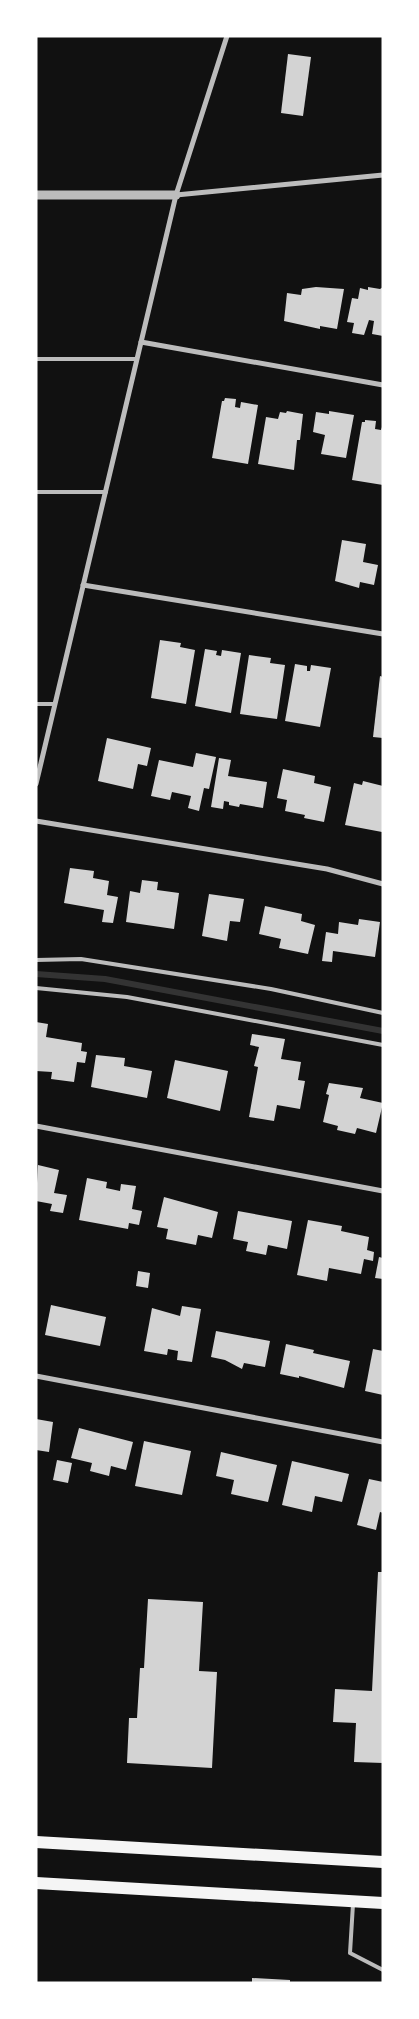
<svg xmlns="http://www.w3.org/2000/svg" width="419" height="2019" font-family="'Alegreya Sans',sans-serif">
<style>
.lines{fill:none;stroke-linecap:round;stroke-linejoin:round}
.stream{stroke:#333;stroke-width:6}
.building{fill:#d3d3d3}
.service{stroke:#bcbcbc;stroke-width:4}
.minor{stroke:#bcbcbc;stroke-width:5}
.tertiary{stroke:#bcbcbc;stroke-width:9}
.primary{stroke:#f5f5f5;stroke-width:12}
</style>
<rect width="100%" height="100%" fill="#111"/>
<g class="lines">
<polyline class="stream" points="36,974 105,979 383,1031"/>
</g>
<g class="building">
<polygon points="288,54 311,57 303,116 281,113"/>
<polygon points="316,287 344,289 337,329 320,326 320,329 284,321 287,293 301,295 302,289"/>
<polygon points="368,287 380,289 383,287 383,336 372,334 374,321 369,320 364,335 352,333 354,323 347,322 352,298 358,299 360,288 368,290"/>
<polygon points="225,398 236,399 235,407 240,408 241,402 258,405 248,464 212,458 222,401 224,401"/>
<polygon points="287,411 303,414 300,440 297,440 294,470 258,464 266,417 278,419 280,412 286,413"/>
<polygon points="329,411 354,415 346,458 321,454 325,435 313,432 316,412 329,414"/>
<polygon points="365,420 376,421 375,429 381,430 383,424 383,485 352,480 362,422 365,422"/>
<polygon points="342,540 366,544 363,562 378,565 374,585 360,582 359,588 335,581"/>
<polygon points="160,640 181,643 180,647 195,650 186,704 151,698"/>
<polygon points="205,649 217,651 216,655 221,656 222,650 241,653 231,713 195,706"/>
<polygon points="249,655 271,658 270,663 285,665 277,719 240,714"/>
<polygon points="295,664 307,666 307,671 310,671 311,665 331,668 320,727 285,721"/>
<polygon points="380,676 383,677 383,738 373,737"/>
<polygon points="107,738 151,748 147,766 138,764 133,789 98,781"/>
<polygon points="196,753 216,757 209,789 204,788 199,811 188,808 191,796 172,792 170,800 151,796 159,760 193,767"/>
<polygon points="219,758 231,760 228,776 267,782 263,808 240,804 239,807 229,805 229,802 224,801 223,809 211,807"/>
<polygon points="283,769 315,776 314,783 331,787 324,822 304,818 305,815 285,811 287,800 277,798"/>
<polygon points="363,781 383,786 382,832 345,825 354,783 362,785"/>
<polygon points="70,868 94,871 93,878 109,881 107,895 118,897 113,923 102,922 104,910 64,903"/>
<polygon points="142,880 158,882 157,890 179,893 174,929 126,922 130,891 140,893"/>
<polygon points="209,894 244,899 240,922 230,921 227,941 202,936"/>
<polygon points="265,906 302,914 301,921 315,925 308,954 279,948 281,939 259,934"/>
<polygon points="359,919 380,922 375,957 333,951 332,962 322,961 326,932 338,934 339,922 358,925"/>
<polygon points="36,1022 48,1024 46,1037 82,1043 81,1051 87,1052 85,1063 77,1062 74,1082 51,1079 52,1072 36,1071"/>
<polygon points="252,1034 285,1039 281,1059 301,1062 298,1080 305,1081 300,1109 277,1105 274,1121 249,1117 258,1067 254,1066 259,1047 250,1045"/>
<polygon points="96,1055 125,1058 124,1066 152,1071 147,1098 91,1087"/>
<polygon points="175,1060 228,1071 220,1111 167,1098"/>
<polygon points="329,1083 363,1088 360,1098 383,1103 376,1133 357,1128 355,1134 337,1130 338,1126 323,1122 329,1095 326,1094"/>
<polygon points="38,1165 59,1170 54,1193 67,1195 63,1213 50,1211 52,1204 36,1201"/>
<polygon points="87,1178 107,1182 106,1188 120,1191 121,1184 136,1186 132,1209 142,1211 139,1225 129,1223 128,1229 79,1220"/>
<polygon points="164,1197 218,1212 212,1238 198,1235 196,1245 166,1239 168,1229 157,1227"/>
<polygon points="238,1211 292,1221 287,1249 268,1245 266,1255 246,1251 248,1242 233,1239"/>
<polygon points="308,1220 342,1226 341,1231 369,1237 367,1250 374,1252 373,1261 364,1259 361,1274 329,1268 327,1281 297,1275"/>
<polygon points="379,1257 383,1258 383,1279 375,1278"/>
<polygon points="138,1271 150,1273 148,1288 136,1286"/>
<polygon points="51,1305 106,1317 100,1346 45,1335"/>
<polygon points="182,1306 201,1309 192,1362 177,1360 178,1351 168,1349 167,1355 144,1351 152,1308 180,1316"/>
<polygon points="216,1331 270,1341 265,1367 244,1363 242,1369 225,1360 211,1357"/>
<polygon points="286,1344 314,1350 313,1353 350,1361 344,1388 299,1376 299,1378 280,1374"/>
<polygon points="373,1349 383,1351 383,1395 365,1391"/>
<polygon points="36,1419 53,1422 49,1452 36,1450"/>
<polygon points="79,1428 133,1442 126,1470 111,1466 109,1476 90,1471 92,1463 71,1458"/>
<polygon points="144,1441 191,1451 182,1495 135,1486"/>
<polygon points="221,1452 277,1465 268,1502 231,1494 234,1480 216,1476"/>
<polygon points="57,1460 72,1463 68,1483 53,1480"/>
<polygon points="292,1461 349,1474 342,1502 315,1496 312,1512 282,1505"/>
<polygon points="369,1479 383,1482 383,1513 380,1512 376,1530 357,1525"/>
<polygon points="378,1572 383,1572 383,1763 354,1762 356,1723 333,1722 335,1689 372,1691"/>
<polygon points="148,1599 203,1602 199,1671 217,1672 212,1768 127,1763 129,1718 137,1718 140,1668 144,1668"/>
<polygon points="252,1978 290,1980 290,1983 252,1983"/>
</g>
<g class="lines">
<g class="service">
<polyline points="36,359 137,359"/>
<polyline points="36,492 106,492"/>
<polyline points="36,704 55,704"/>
<polyline points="36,960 81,959 271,989 383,1013"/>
<polyline points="36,988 127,997 383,1045"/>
<polyline points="353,1904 350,1953 383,1970"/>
</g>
<g class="minor">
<polyline points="176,195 383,175"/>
<polyline points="141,342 383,385"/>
<polyline points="83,585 383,634"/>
<polyline points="36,784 176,195 227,36"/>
<polyline points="36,821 327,869 383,884"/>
<polyline points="36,1126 383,1191"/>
<polyline points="36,1376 383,1442"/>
</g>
<polyline class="tertiary" points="36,195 176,195"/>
<g class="primary">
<polyline points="36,1842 383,1862"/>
<polyline points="36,1883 383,1903"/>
</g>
</g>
<rect width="419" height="2019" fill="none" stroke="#ffffff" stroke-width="75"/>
</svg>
